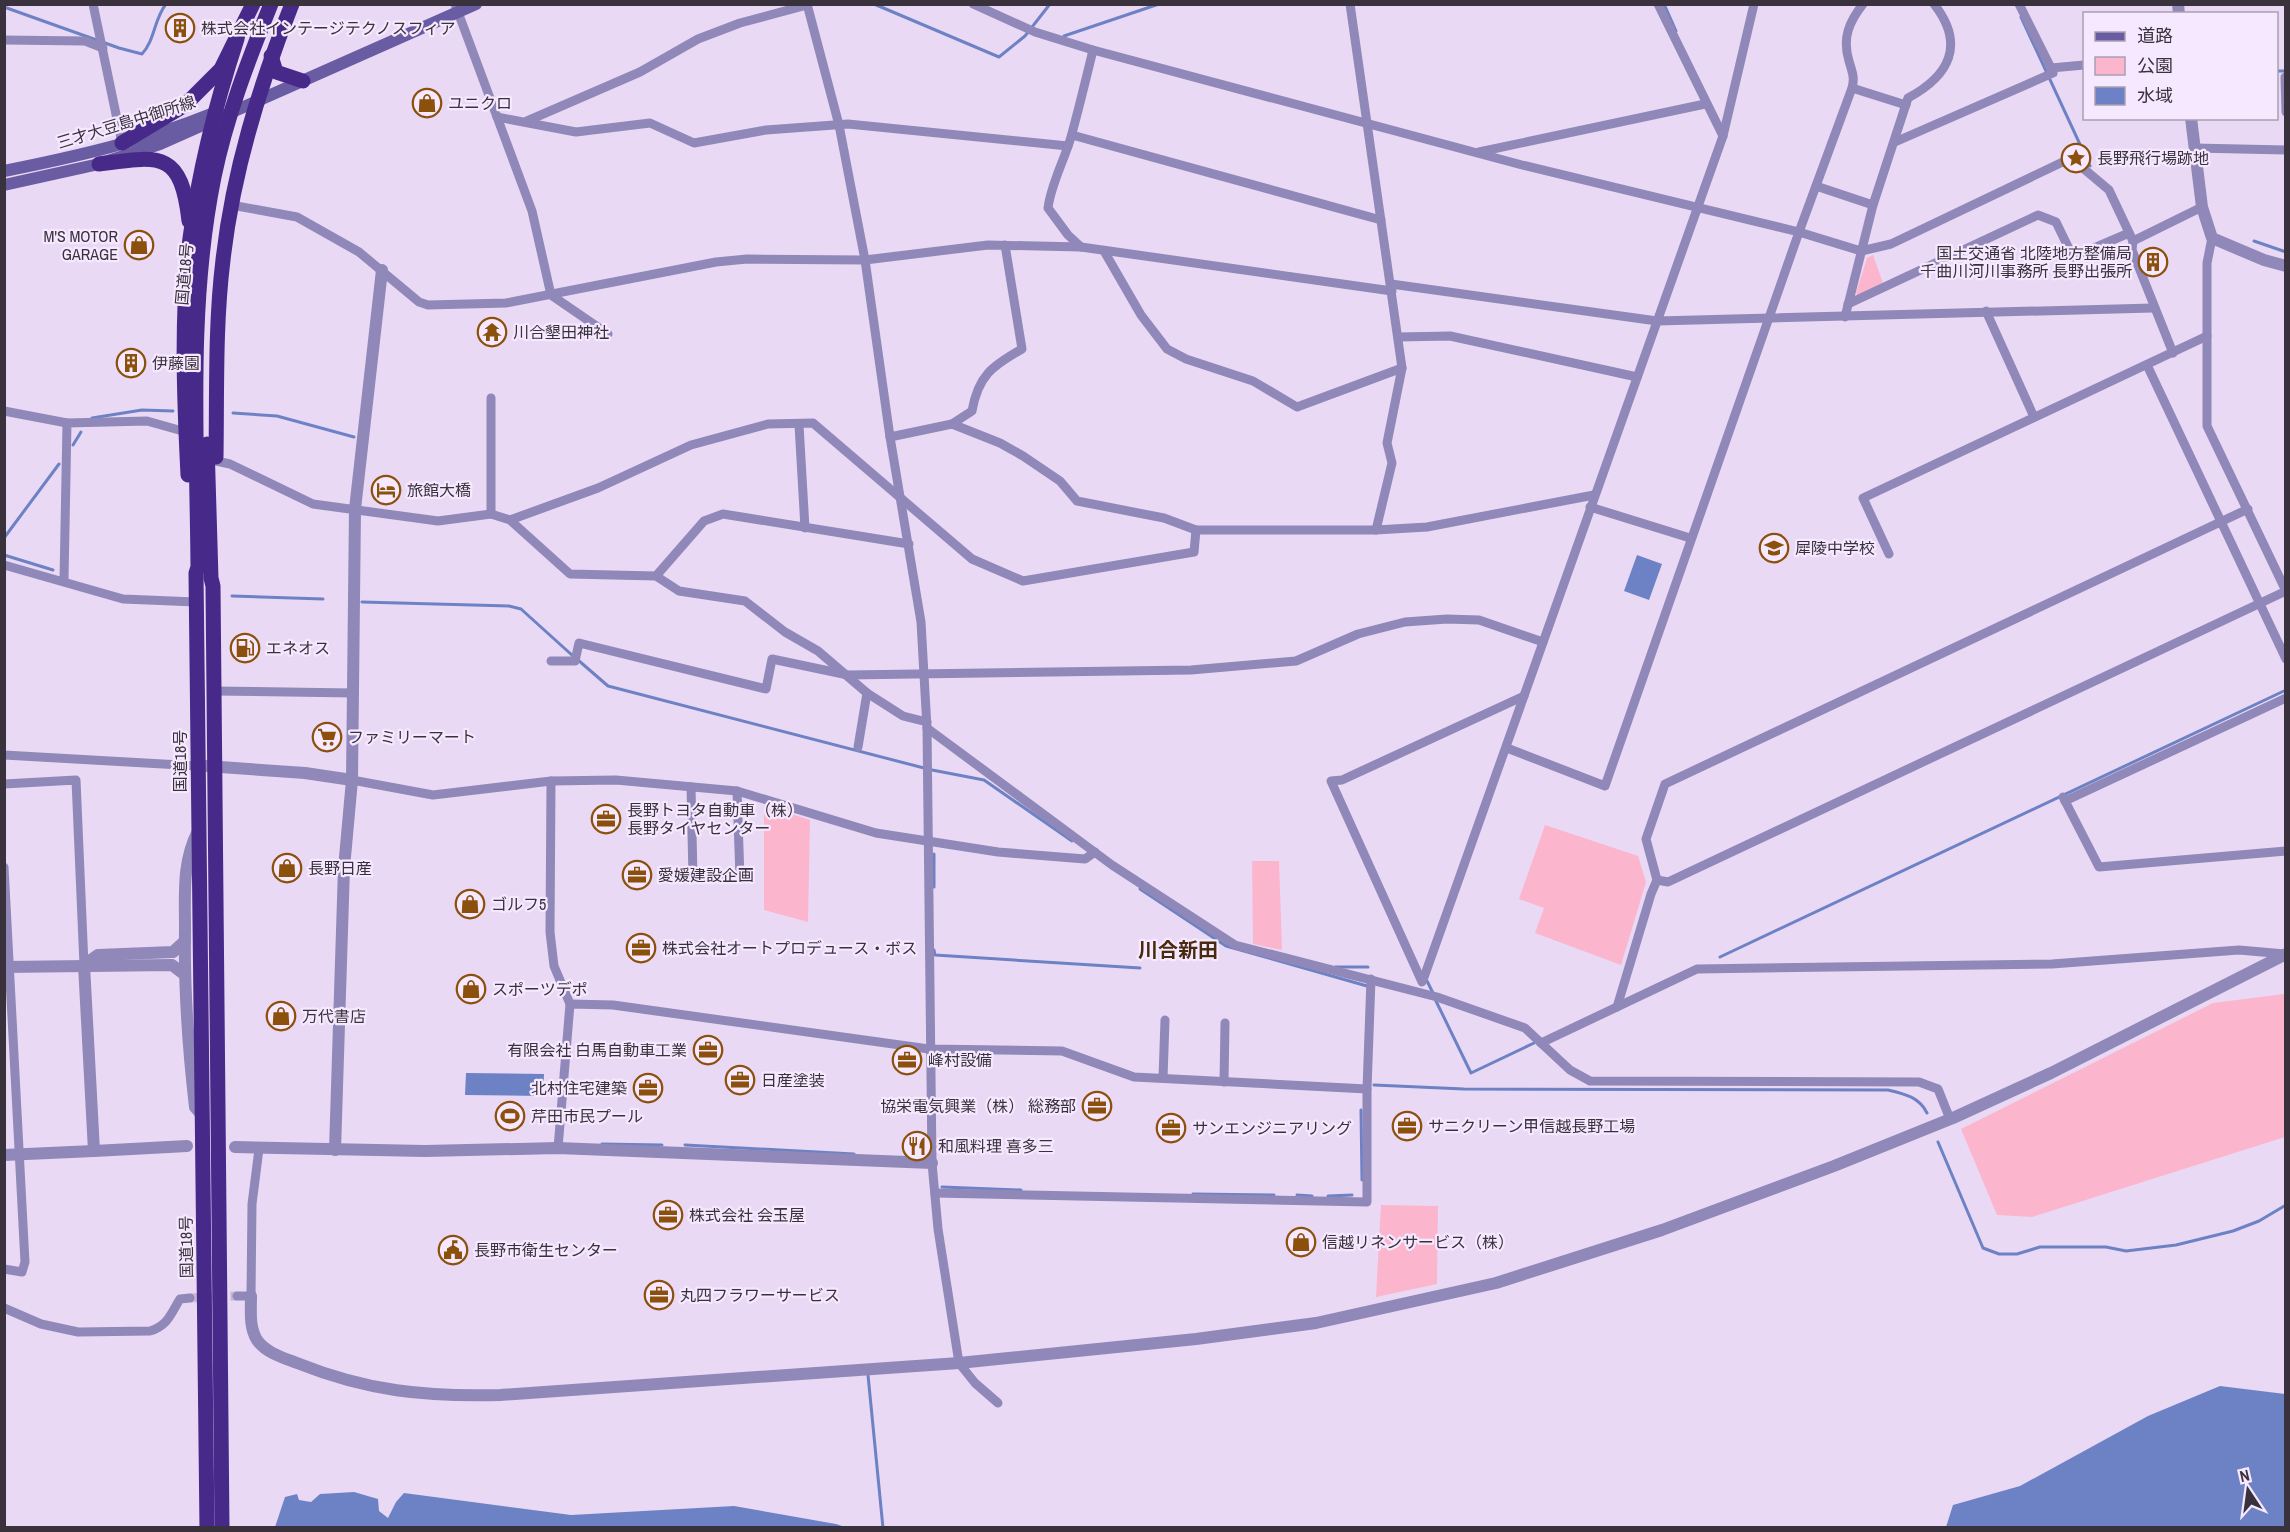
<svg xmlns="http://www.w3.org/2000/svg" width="2290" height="1532" font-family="'Archivo Narrow','Noto Sans JP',sans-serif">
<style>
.green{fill:#fbb6ce}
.water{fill:#6d82c4}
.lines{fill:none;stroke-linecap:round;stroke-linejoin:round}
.stream{stroke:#6d82c4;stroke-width:3}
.minor-tunnel{stroke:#c7b8d0;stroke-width:9;stroke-dasharray:9 4.5;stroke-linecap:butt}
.minor{stroke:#9088b9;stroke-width:9}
.tertiary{stroke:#9088b9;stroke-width:12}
.secondary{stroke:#6a5ca3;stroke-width:12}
.trunk{stroke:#47298a;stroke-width:15}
.labels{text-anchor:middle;stroke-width:4.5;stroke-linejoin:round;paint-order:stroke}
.poi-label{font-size:16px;fill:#39323d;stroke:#f6e8fe;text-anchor:start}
.street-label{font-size:16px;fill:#39323d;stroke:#f6e8fe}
.quarter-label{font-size:20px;font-weight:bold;fill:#482b0e;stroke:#f6e8fe}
</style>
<rect width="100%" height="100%" fill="#ead9f5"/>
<g class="green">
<polygon points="1873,255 1884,286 1859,297 1856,293 1867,258"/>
<polygon points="764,805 810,820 808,922 764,910"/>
<polygon points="1545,825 1638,856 1646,882 1621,965 1535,933 1544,908 1519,899"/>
<polygon points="1252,861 1279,861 1282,950 1253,944"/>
<polygon points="2284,994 2285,1137 2032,1217 1997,1215 1961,1129 2213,1003"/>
<polygon points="1381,1205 1438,1206 1437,1284 1376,1297"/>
</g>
<g class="water">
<polygon points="1637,555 1662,564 1649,600 1624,591"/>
<polygon points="466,1073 544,1074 543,1096 465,1095"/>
<polygon points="2220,1386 2285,1394 2285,1527 1946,1527 1953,1505 2020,1486 2148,1416"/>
<polygon points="354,1492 378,1499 379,1511 388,1518 396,1502 404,1493 571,1515 734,1506 836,1524 845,1527 275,1527 285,1497 297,1494 299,1500 311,1502 320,1494"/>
</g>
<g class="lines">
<g class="stream">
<polyline points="874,4 999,57 1025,36 1050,4"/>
<polyline points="1664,4 1676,31"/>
<path d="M4,7L119,48L142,54C155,40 154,19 166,4"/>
<polyline points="2021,17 2090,166"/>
<polyline points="1064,36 1159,4"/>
<polyline points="2276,71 2286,71"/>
<polyline points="2254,241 2286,252"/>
<polyline points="233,413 277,416 354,437"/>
<polyline points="92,418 142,410 173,411"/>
<polyline points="73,445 81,432"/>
<polyline points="4,538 59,464"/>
<polyline points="4,555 53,570"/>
<polyline points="232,596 323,599"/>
<polyline points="362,602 509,606 521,609 573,656"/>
<polyline points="578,660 608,686 924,768"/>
<polyline points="932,770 984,780 1072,841"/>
<polyline points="934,854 934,887"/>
<polyline points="1140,889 1226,946 1367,986"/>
<polyline points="934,950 935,955 1140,968"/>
<polyline points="1720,957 2286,690"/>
<polyline points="1335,967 1368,967"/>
<polyline points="1427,981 1433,993"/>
<polyline points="1435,999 1471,1073 1534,1043"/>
<path d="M1374,1085L1464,1089L1888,1090C1905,1094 1919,1097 1927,1113"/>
<polyline points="1361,1110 1362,1180"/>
<polyline points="1938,1142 1983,1248 1999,1254 2017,1254 2040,1247 2106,1247 2126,1251 2176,1245 2233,1231 2259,1221 2286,1205"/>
<polyline points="602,1144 662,1145"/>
<polyline points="685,1145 854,1154"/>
<polyline points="942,1187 1021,1190"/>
<polyline points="1193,1194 1274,1195"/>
<polyline points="1297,1195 1312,1196"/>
<polyline points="1328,1196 1352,1195"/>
<polyline points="868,1375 883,1528"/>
</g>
<polyline class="minor-tunnel" points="190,1298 237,1296"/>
<g class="minor">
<polyline points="93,4 122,143"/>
<polyline points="455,4 532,211 551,295 608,334"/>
<polyline points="807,4 839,125 865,260 890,437 921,622 927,728 932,1163 938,1229 959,1363 975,1383 998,1403"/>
<polyline points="973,4 1035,32 1093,50 1522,165 1799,232 1861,251 1891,244 2071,158 2109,190 2133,241 2202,207"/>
<polyline points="1350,4 1402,368 1387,443 1392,463 1376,530"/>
<polyline points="1658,4 1723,136"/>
<polyline points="2019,4 2051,68"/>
<polyline points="4,40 85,41 103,48"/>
<polyline points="2285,77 2286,112"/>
<polyline points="1852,88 1906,105"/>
<polyline points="497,117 576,132 650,123 694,143 766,130 848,124 1068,146"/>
<polyline points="527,121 640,72 698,39 740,23 807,5"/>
<polyline points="1072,135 1381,220"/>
<polyline points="1895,142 2053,73 2051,68 2084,65"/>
<polyline points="2194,148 2286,150"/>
<polyline points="1479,152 1705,104"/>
<polyline points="1816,186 1873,205"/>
<polyline points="231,205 297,217 359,252 419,302 428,305 506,303 716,262 747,259 865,260 988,245 1081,247 1392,291"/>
<polyline points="2212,238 2207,263 2207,426 2286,591"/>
<polyline points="2133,241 2132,250 2173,353"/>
<path d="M1081,247L1068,235L1048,208C1051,184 1064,161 1071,137C1079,108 1086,79 1093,50"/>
<polyline points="1104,251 1141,315 1167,349 1186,359 1253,381 1297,407 1402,368"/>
<polyline points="1391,284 1657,321 2153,308"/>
<polyline points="1848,304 2038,215 2056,222 2073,257 2129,233"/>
<polyline points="1986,311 2034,417"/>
<path d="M1845,317L1873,205L1908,98C1949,76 1966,45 1934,4"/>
<polyline points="1398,337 1450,336 1637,377"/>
<polyline points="2147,365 2286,659"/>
<polyline points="4,411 67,423"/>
<path d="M952,424L972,411C978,376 992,366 1022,349L1005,245"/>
<polyline points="799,425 805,528"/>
<polyline points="890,437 952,424 1000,443 1023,456 1060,481 1077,501 1164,518 1196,530 1376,530 1427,527 1594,495"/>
<polyline points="216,461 230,464 313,504 438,521 491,514 510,520 570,574 656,576 679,591 745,601 785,632 818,651 867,693 903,716 927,722"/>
<polyline points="1590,507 1690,538"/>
<polyline points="491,514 491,398"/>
<polyline points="510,520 598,488 691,445 768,424 813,423 972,559 1023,581 1194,552 1196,530"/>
<polyline points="1889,554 1863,498 2207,336"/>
<polyline points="4,565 123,599 196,602"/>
<polyline points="656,576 704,521 723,514 909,544"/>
<polyline points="64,580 67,423 147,421 186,432"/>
<polyline points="551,661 575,661 579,643 766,689 772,659 848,675 1191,670 1296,661 1358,634 1405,622 1447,619 1479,620 1543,642"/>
<polyline points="214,691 353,693"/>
<polyline points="927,728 1112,865 1235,945 1437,997 1525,1028 1570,1070 1590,1081 1919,1082 1938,1089 1950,1119"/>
<polyline points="858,747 867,693"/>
<path d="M1507,748L1605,786L1799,232L1852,88C1855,77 1852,72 1849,61C1842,38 1849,22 1863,4"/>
<polyline points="4,755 198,766"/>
<polyline points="352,780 433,795 551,781 616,780 737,791 876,833 998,852 1060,857 1085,859 1095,852"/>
<polyline points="551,781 550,932 554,966 570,1004"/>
<polyline points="4,784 76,780 84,965"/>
<polyline points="691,787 693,878 740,878 737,791"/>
<polyline points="2063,797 2099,867 2286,851"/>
<polyline points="2065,801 2286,698"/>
<polyline points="4,867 25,1262 22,1272 4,1269"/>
<polyline points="1657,880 1668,882 2286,591"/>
<polyline points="1423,980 1723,136 1754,4"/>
<polyline points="1422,982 1331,781 1342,780 1524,696"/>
<polyline points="1617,1007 1651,894 1657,880 1646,839 1665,784 2248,509"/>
<polyline points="1541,1043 1697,969 2052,964 2239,950 2285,954"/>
<polyline points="1163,1078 1165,1020"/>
<polyline points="1224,1082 1225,1023"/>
<polyline points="558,1148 570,1004 613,1005 929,1049 1062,1051 1134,1077 1367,1089"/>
<polyline points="935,1193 1367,1202 1367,1089 1371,979"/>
<polyline points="237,1296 251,1296 252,1204 259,1149"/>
<path d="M4,1308L41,1324L78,1332L150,1331C168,1326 171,1313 180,1299L190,1298"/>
</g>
<g class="tertiary">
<polyline points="2178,4 2179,14"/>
<polyline points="2191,118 2202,207 2212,238 2264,260 2286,266"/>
<polyline points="206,766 305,773 352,780"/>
<path d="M198,831C182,862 185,894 185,929C184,989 188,1047 195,1107L201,1114"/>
<polyline points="84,965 94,1151 187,1146"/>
<polyline points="84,965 98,955 173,952 185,941"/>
<polyline points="4,967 172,965 185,975"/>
<polyline points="235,1147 425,1151 558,1148 932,1163"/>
<polyline points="335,1150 344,868 352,780 355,509 382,270"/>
<polyline points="4,1155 94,1151"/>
<path d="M251,1296C251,1311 249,1327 257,1340C266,1353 284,1358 297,1363C367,1391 425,1397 500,1395L959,1363L1196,1339L1316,1323L1496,1283L1662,1230L1834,1166L1953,1118L2051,1073L2286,954"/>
</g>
<g class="secondary">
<path d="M4,171C74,157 145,141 211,114"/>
<polyline points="4,185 99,164 160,144 476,4"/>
</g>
<g class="trunk">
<polyline points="271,56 276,72 303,81"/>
<polyline points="122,143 185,105 221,69 253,4"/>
<path d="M99,164C160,156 181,150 189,221"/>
<polyline points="207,444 211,578 213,586 222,1528"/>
<path d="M216,457C217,392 215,325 223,260C233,171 259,87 292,4"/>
<path d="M188,475C184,397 181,316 190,238C199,171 216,103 237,39"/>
<path d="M207,1528L196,573L198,567C197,438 188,305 214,177C226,118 248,61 271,4"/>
</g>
</g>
<defs>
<g id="building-ring" transform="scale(1.5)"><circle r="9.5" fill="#f6e8fe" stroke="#8b500c" stroke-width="1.5"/><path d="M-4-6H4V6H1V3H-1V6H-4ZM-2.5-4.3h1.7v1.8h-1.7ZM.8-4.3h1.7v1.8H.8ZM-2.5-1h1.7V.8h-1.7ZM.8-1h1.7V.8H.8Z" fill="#8b500c"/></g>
<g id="shop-ring" transform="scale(1.5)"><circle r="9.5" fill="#f6e8fe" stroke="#8b500c" stroke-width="1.5"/><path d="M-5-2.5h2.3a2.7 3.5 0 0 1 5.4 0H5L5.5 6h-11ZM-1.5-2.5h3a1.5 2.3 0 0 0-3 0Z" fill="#8b500c"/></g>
<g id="sight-ring" transform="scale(1.5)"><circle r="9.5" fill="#f6e8fe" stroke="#8b500c" stroke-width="1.5"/><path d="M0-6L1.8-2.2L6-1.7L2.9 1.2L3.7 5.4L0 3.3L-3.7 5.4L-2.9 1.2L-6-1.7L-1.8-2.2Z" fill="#8b500c"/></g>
<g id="temple-ring" transform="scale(1.5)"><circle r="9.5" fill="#f6e8fe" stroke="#8b500c" stroke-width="1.5"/><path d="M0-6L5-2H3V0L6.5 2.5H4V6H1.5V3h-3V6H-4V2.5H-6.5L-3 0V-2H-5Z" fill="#8b500c"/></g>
<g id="hotel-ring" transform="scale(1.5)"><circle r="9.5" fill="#f6e8fe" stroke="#8b500c" stroke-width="1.5"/><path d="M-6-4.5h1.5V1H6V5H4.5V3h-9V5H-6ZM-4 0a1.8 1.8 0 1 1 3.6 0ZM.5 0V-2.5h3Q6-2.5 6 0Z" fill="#8b500c"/></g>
<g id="school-ring" transform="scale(1.5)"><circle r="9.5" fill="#f6e8fe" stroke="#8b500c" stroke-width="1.5"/><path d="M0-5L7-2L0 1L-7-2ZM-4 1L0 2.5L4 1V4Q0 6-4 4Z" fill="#8b500c"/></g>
<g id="fuel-ring" transform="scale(1.5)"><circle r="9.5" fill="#f6e8fe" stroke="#8b500c" stroke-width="1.5"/><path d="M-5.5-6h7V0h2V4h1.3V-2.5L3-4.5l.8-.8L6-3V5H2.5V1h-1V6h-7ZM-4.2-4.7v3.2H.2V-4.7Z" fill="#8b500c"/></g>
<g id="supermarket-ring" transform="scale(1.5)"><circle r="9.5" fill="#f6e8fe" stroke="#8b500c" stroke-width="1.5"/><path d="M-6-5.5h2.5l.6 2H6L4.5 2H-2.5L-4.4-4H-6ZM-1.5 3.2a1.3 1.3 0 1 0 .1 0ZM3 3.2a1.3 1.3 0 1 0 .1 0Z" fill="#8b500c"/></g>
<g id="office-ring" transform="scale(1.5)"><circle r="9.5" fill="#f6e8fe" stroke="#8b500c" stroke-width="1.5"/><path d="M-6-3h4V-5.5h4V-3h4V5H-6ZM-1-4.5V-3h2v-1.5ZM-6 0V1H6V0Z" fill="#8b500c"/></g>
<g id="stadium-ring" transform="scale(1.5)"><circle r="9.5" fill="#f6e8fe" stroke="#8b500c" stroke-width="1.5"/><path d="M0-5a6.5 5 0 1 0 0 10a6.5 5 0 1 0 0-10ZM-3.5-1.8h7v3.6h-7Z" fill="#8b500c"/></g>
<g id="restaurant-ring" transform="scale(1.5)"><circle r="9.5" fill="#f6e8fe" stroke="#8b500c" stroke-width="1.5"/><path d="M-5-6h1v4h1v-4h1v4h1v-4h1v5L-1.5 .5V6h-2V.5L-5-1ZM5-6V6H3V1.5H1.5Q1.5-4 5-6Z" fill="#8b500c"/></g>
<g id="civic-ring" transform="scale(1.5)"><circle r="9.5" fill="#f6e8fe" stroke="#8b500c" stroke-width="1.5"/><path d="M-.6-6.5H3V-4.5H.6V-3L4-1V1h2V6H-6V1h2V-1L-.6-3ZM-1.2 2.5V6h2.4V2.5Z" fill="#8b500c"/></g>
</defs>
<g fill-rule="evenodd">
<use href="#building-ring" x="180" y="28"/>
<use href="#shop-ring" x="427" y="103"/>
<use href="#sight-ring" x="2076" y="158"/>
<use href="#shop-ring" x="139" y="245"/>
<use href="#building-ring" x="2153" y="262"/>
<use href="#temple-ring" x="492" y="332"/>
<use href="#building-ring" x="131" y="363"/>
<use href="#hotel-ring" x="386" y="490"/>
<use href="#school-ring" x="1774" y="548"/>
<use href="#fuel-ring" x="245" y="648"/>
<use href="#supermarket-ring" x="327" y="737"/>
<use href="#office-ring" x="606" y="819"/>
<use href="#shop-ring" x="287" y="868"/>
<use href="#office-ring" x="637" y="875"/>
<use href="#shop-ring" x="470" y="904"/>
<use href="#office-ring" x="641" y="948"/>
<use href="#shop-ring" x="471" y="989"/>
<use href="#shop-ring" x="281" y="1016"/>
<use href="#office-ring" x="708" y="1050"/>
<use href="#office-ring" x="907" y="1060"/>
<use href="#office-ring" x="740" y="1080"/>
<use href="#office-ring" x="648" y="1088"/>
<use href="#office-ring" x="1097" y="1106"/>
<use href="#stadium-ring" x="510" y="1116"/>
<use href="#office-ring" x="1407" y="1126"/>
<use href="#office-ring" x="1171" y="1128"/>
<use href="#restaurant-ring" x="917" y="1146"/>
<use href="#office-ring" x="668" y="1215"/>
<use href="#shop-ring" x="1301" y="1242"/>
<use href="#civic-ring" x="453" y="1250"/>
<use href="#office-ring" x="659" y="1295"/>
</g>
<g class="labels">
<g class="poi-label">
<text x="201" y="34">株式会社インテージテクノスフィア</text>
<text x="448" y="109">ユニクロ</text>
<text x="2097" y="164">長野飛行場跡地</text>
<text x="118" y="242" text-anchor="end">M'S MOTOR<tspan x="118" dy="18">GARAGE</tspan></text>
<text x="2132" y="259" text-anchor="end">国土交通省 北陸地方整備局<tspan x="2132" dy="18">千曲川河川事務所 長野出張所</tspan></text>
<text x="513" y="338">川合墾田神社</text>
<text x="152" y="369">伊藤園</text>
<text x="407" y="496">旅館大橋</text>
<text x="1795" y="554">犀陵中学校</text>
<text x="266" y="654">エネオス</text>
<text x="348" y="743">ファミリーマート</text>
<text x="627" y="816">長野トヨタ自動車（株）<tspan x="627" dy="18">長野タイヤセンター</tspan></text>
<text x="308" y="874">長野日産</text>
<text x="658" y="881">愛媛建設企画</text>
<text x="491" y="910">ゴルフ5</text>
<text x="662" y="954">株式会社オートプロデュース・ボス</text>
<text x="492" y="995">スポーツデポ</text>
<text x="302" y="1022">万代書店</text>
<text x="687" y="1056" text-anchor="end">有限会社 白馬自動車工業</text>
<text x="928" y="1066">峰村設備</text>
<text x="761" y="1086">日産塗装</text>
<text x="627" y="1094" text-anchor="end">北村住宅建築</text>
<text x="1076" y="1112" text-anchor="end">協栄電気興業（株） 総務部</text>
<text x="531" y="1122">芹田市民プール</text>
<text x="1428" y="1132">サニクリーン甲信越長野工場</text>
<text x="1192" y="1134">サンエンジニアリング</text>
<text x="938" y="1152">和風料理 喜多三</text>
<text x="689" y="1221">株式会社 会玉屋</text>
<text x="1322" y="1248">信越リネンサービス（株）</text>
<text x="474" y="1256">長野市衛生センター</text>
<text x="680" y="1301">丸四フラワーサービス</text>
</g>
<g class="street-label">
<text transform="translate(126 122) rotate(-17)" y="6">三才大豆島中御所線</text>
<text transform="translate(184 274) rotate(-85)" y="6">国道18号</text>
<text transform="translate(180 761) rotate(-90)" y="6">国道18号</text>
<text transform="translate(186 1247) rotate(-91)" y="6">国道18号</text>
</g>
<g class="quarter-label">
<text x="1178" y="957">川合新田</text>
</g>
</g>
<rect width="2290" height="1532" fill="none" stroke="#39323d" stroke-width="12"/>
<rect x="2083" y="12" width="195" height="108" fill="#f6e8fe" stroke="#aa9fb1" stroke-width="1.5"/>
<rect x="2095" y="32" width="30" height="9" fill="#6a5ca3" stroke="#aa9fb1" stroke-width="1.5"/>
<text x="2137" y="42" font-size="18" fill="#39323d">道路</text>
<rect x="2095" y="57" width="30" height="18" fill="#fbb6ce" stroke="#aa9fb1" stroke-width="1.5"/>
<text x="2137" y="72" font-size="18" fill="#39323d">公園</text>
<rect x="2095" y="87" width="30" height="18" fill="#6d82c4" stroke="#aa9fb1" stroke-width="1.5"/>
<text x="2137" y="102" font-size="18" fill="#39323d">水域</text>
<g transform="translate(2248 1490) rotate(347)" stroke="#f6e8fe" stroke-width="4.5" paint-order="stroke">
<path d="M0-4.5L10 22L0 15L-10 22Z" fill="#39323d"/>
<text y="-9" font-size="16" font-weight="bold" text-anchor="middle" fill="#39323d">N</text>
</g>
</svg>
